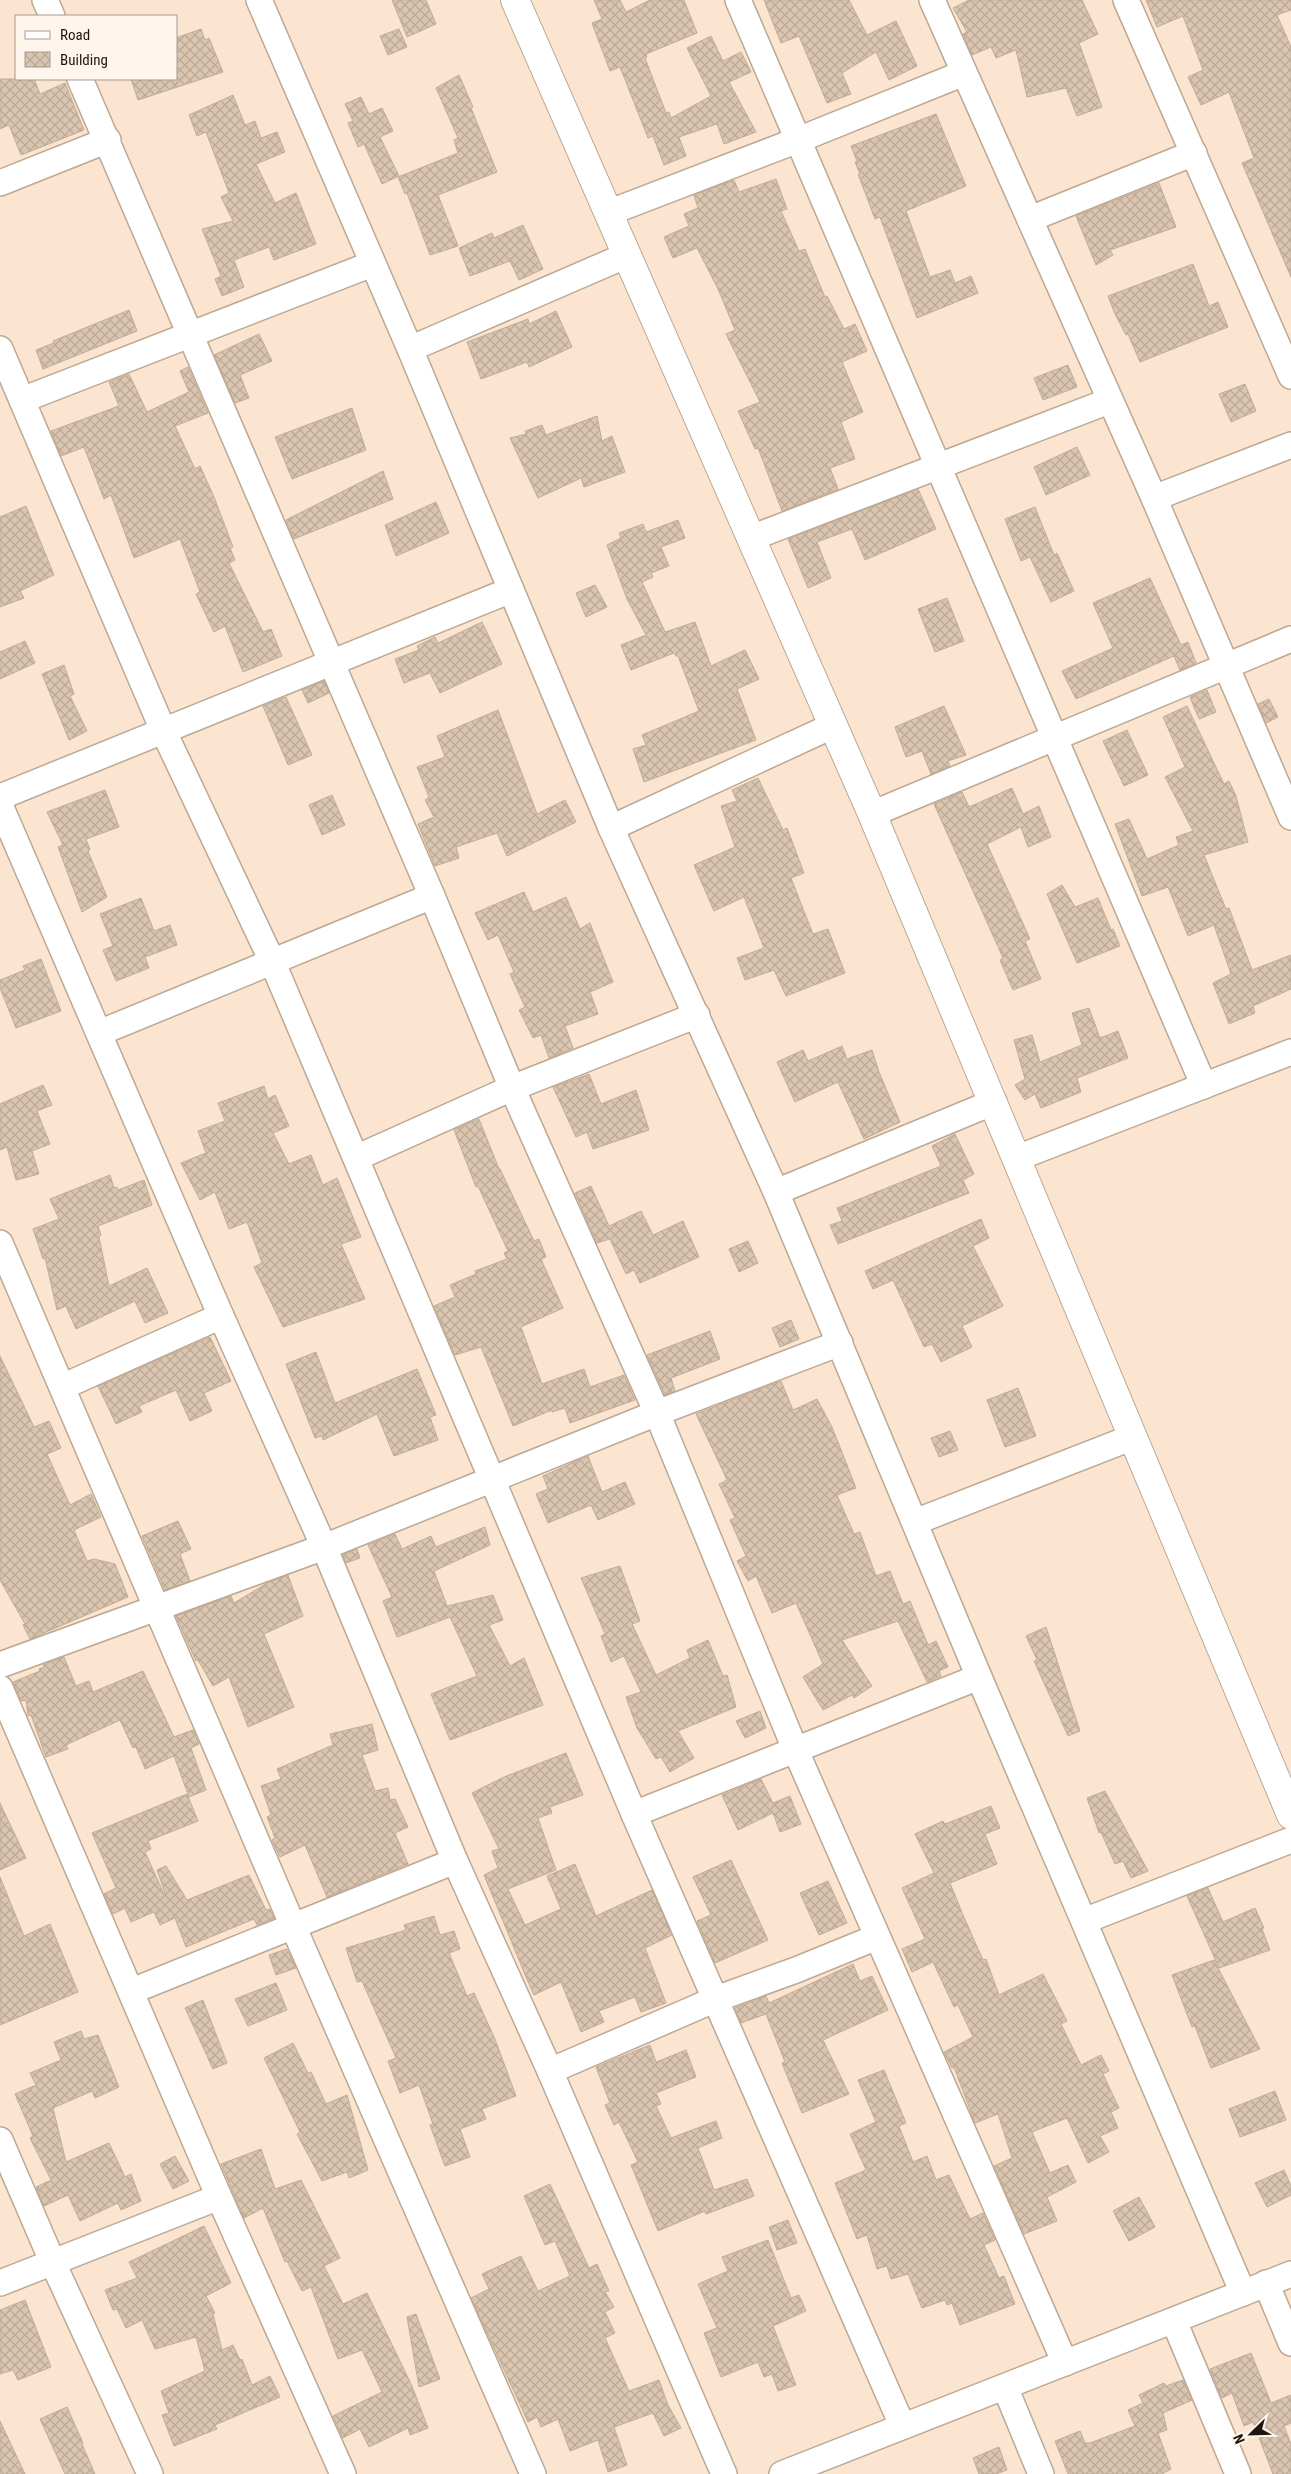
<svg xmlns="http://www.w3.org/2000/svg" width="1291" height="2474" font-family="'Roboto Condensed',sans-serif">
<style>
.building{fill:url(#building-cross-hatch);stroke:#c1ac97}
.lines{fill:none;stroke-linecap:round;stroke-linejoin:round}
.minor-casing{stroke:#bca893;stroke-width:28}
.tertiary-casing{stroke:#bca893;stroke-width:30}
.minor{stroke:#fff;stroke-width:25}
.tertiary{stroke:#fff;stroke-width:28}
</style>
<defs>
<pattern id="building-cross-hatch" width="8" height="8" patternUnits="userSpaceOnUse" patternTransform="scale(1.25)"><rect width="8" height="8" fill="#dac5b0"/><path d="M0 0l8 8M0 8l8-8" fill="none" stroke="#bba896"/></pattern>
</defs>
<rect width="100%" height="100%" fill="#fce5d0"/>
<g class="building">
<polygon points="392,0 426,0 436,24 407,37"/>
<polygon points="594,0 620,0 626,12 650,0 684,0 697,33 646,54 647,57 645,58 666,113 669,112 671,118 711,96 687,48 711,36 723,61 741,52 751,72 729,82 756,132 724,144 717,124 679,137 686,156 664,165 653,136 648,138 620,67 610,71 592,23 602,19"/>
<polygon points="764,0 849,0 867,35 896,21 917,66 889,80 876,52 842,73 851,94 827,103 799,36 781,43"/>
<polygon points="969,0 1082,0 1098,34 1079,43 1102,107 1077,116 1066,88 1027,97 1016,50 996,58 991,47 972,55 963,34 967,32 953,8"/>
<polygon points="1146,0 1291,0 1291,10 1277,15 1291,47 1291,277 1242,163 1254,158 1229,92 1201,105 1188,77 1203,70 1183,16 1157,27"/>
<polygon points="201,29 205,40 209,38 223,72 138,100 131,79 176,79 176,38"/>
<polygon points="399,29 407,47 388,55 380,36"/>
<polygon points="459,75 473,107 471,108 497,172 438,195 458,246 430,255 407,193 405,194 398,177 458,153 454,140 458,138 436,88"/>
<polygon points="0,79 34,79 40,94 65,83 84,130 21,155 9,125 0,129"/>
<polygon points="233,95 245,125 255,121 261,138 277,132 285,152 256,164 275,203 296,193 316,244 274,260 269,247 234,260 244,287 222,296 215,279 221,276 202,229 233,221 221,197 229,193 206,132 197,136 189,115"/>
<polygon points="361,97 369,114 382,108 393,131 380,137 399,176 382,184 364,144 358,147 348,123 353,121 345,104"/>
<polygon points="936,114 966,186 906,211 930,277 950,270 955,283 971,276 978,293 917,318 880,217 875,219 858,174 860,174 855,162 857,161 851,146"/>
<polygon points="776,179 787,209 781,211 799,251 805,249 825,297 827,296 844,329 855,324 867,351 842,362 863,412 841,422 855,459 830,468 838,489 782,511 758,448 755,449 738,411 760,402 726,334 735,330 718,289 697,248 673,258 664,237 689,226 684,214 698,208 694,195 734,180 739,192"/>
<polygon points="1159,183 1176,227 1110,250 1113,255 1096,265 1076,216"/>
<polygon points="523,225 543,269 519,280 510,261 470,276 459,248 492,233 494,238"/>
<polygon points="1193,264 1209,306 1218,302 1228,327 1140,362 1128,334 1126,335 1115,314 1108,296"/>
<polygon points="129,310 137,331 43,369 36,350 54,343 53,341"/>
<polygon points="556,311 572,347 529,367 527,362 481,379 467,342 528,319 529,324"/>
<polygon points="259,334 272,361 240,375 249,398 235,403 214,355"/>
<polygon points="1068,365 1077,387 1043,400 1034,378"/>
<polygon points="188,367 208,413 175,426 195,469 200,466 214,497 233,547 230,548 235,560 229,563 263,632 271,629 282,656 243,672 225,626 214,632 196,594 200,592 180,539 134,558 111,495 104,499 84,447 61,456 51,431 119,406 109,382 129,374 147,412 189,392 180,371"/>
<polygon points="1245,384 1256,411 1231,422 1219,394"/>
<polygon points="352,408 366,450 292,479 275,437"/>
<polygon points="597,416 602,441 612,436 625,472 584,487 581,478 538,498 510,438 526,434 525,431 542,425 546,435"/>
<polygon points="1077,447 1090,475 1046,495 1034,467"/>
<polygon points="383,471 393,499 294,539 286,520"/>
<polygon points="918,489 936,529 865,560 852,529 817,542 831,578 808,588 788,539"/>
<polygon points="436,502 449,533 396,556 385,525"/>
<polygon points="26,506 54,575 20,591 24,598 0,607 0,517"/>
<polygon points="1035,507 1054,555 1057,553 1074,591 1051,602 1030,557 1021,561 1005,519"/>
<polygon points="678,520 685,538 661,547 669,566 651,573 653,577 642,582 665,632 695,622 711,666 745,650 759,679 737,689 756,740 644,782 633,749 646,745 642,735 699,711 678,656 676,656 674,653 631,670 621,645 646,635 627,599 607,545 621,538 619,533 643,524 646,532"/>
<polygon points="1150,578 1181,645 1188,642 1196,663 1180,670 1174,656 1076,699 1062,671 1113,648 1093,603"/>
<polygon points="595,585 607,607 586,617 576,593"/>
<polygon points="947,598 964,641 935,652 918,609"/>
<polygon points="482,622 502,664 440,693 430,673 404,683 395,659 419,650 417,646 435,637 438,643"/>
<polygon points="25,641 35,663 0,679 0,652"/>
<polygon points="64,665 74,694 70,696 87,731 69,740 42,674"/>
<polygon points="324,681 329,693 308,703 302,690"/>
<polygon points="1207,690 1216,712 1199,719 1190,697"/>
<polygon points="286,697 312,755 288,765 263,706"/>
<polygon points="1269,699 1278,717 1266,723 1258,704"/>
<polygon points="944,706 966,755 948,761 950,766 931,774 922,751 906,757 895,727"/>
<polygon points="1187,706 1224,784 1229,781 1236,796 1248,842 1204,855 1226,909 1229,908 1252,970 1291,955 1291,989 1253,1006 1255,1013 1229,1024 1213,983 1231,974 1214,925 1188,936 1168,887 1142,896 1115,824 1129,819 1147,859 1179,845 1176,837 1193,831 1165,777 1185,767 1163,717"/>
<polygon points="498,710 537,814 565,800 576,822 507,856 497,833 456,847 459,858 435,866 418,824 434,817 425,800 429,797 417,767 445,757 437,736"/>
<polygon points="1127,730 1148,775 1124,786 1103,741"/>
<polygon points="758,778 783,830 787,828 804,873 791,878 813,934 828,929 845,973 786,996 774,970 745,980 737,958 764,948 744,897 714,911 694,865 735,847 721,806 737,801 732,790"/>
<polygon points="1012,788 1023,814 1039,806 1051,837 1028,847 1021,827 987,844 1030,939 1025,941 1041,979 1013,990 1000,960 1003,958 934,804 962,792 969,807"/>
<polygon points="105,790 119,827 86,839 90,850 88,851 107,897 82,912 58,847 63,845 47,812"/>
<polygon points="332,795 345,825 322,835 309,805"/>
<polygon points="1062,885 1075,907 1098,898 1111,930 1113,929 1120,946 1077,963 1047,894"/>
<polygon points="524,892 533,912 566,897 580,929 590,923 613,982 590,992 598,1014 565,1026 573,1048 549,1058 541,1035 533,1038 519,1010 525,1007 510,974 514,972 498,935 488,940 475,913"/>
<polygon points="141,898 154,931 170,925 177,945 145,957 149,968 116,981 103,950 113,946 100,914"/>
<polygon points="41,959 61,1011 16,1028 0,988 0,980 25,970 23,966"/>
<polygon points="1089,1008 1100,1038 1118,1031 1128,1058 1077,1078 1081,1092 1041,1108 1035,1094 1025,1100 1015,1085 1025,1079 1014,1040 1032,1035 1040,1062 1082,1045 1072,1013"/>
<polygon points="842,1046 847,1059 872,1050 879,1072 900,1122 864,1139 838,1082 795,1102 777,1062 803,1050 808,1061"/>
<polygon points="589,1074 601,1104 636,1090 649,1130 593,1149 587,1132 576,1137 553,1087"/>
<polygon points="43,1085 52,1105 37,1111 50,1144 32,1151 39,1174 16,1180 7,1147 0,1150 0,1104"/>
<polygon points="264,1086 268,1099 275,1095 289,1126 273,1133 289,1164 311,1155 323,1185 337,1178 361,1237 341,1244 365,1299 283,1327 254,1267 262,1263 247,1222 229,1229 215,1192 200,1200 181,1163 206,1153 198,1131 225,1121 218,1103"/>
<polygon points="479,1119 499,1169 500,1169 534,1241 539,1239 546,1257 541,1259 563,1308 521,1327 542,1384 584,1369 590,1387 624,1375 635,1400 570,1423 565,1408 552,1412 552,1410 513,1426 481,1347 455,1355 434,1306 455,1297 450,1285 476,1274 475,1271 507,1259 504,1253 508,1251 478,1186 476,1187 454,1130"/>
<polygon points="955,1134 974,1174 963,1180 969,1193 838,1244 830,1225 842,1221 837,1208 941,1166 932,1146"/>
<polygon points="110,1175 114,1188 117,1187 118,1190 144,1180 152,1205 98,1226 101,1235 99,1237 109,1286 147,1268 168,1313 145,1323 135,1301 76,1329 66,1306 57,1310 45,1258 43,1259 33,1229 59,1219 50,1199"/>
<polygon points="591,1186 609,1226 641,1211 653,1235 683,1221 699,1257 640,1283 634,1270 626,1274 610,1239 597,1243 575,1193"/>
<polygon points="981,1219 989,1238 973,1246 1003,1306 962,1326 972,1347 941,1362 932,1344 924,1347 893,1280 873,1289 865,1271"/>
<polygon points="748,1241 758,1263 739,1272 729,1249"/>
<polygon points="791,1320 799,1339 780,1347 772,1328"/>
<polygon points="710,1331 720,1359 671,1378 675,1391 665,1395 647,1355"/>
<polygon points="210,1337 231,1381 204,1393 212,1411 190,1421 176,1390 139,1406 142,1412 116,1424 98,1386"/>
<polygon points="316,1352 335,1403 417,1369 436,1415 430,1417 438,1440 394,1456 377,1414 323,1440 322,1436 315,1438 286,1364"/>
<polygon points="0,1356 34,1427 49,1421 61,1448 47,1454 70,1505 91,1494 101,1517 74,1530 87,1561 94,1559 115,1564 128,1597 30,1639 23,1625 25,1624 0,1580"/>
<polygon points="781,1381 793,1410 817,1399 832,1427 856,1488 837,1495 854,1534 860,1532 876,1576 890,1571 903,1604 910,1601 928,1645 936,1641 948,1667 939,1671 941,1676 927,1682 898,1621 842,1640 872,1686 854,1698 852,1695 823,1710 803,1677 823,1664 796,1603 772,1613 756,1576 748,1581 737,1561 746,1556 730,1520 735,1518 719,1484 727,1480 696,1414"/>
<polygon points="1018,1388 1036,1436 1005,1447 987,1400"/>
<polygon points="950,1431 958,1450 939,1457 931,1438"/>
<polygon points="588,1456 602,1492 625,1482 635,1504 598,1520 591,1505 548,1523 536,1494 548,1489 543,1476"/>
<polygon points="178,1521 191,1549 180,1554 190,1581 165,1590 142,1536"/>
<polygon points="485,1527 490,1545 434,1571 447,1606 493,1595 503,1620 489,1625 510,1666 524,1658 543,1705 450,1740 431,1694 477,1676 450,1617 397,1637 383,1601 392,1597 368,1545 395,1534 402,1549 431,1536 436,1547"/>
<polygon points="357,1549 360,1558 346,1563 343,1555"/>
<polygon points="620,1566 640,1621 632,1624 656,1675 690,1658 687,1650 708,1640 723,1676 727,1675 736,1707 678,1731 694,1758 670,1772 661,1757 656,1759 637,1728 626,1697 641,1692 624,1656 611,1662 601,1636 605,1634 581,1578"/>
<polygon points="288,1575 303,1616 264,1634 294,1707 248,1727 229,1677 213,1686 198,1660 196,1661 176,1616 231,1596 234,1603 269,1582"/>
<polygon points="1046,1627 1080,1731 1068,1736 1034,1661 1037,1660 1026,1636"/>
<polygon points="64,1657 76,1686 89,1681 93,1692 143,1671 174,1737 193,1730 199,1744 191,1748 206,1790 189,1797 174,1756 145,1769 136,1747 133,1748 120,1720 66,1745 68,1749 46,1757 31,1715 28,1716 26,1700 21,1701 13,1682 40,1671 39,1669 44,1667 43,1665"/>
<polygon points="760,1711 766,1728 745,1738 736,1721"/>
<polygon points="372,1724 378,1750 362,1755 375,1791 388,1788 390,1800 395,1799 408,1827 395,1833 408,1864 327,1897 305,1845 280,1857 272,1840 275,1838 267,1817 271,1815 261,1786 281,1779 277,1769 333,1745 330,1734"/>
<polygon points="566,1753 583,1795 550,1807 552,1813 538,1818 556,1870 508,1889 525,1925 561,1909 547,1876 575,1864 596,1916 652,1890 672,1935 645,1948 666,2003 641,2012 635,1997 599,2011 604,2022 581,2032 561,1982 534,1995 526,1977 484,1875 498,1868 492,1851 499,1849 472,1793 504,1777"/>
<polygon points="761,1779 773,1803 790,1796 801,1824 780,1832 773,1813 738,1830 722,1795"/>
<polygon points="1105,1791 1148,1871 1131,1878 1123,1861 1115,1864 1101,1832 1099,1833 1087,1798"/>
<polygon points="187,1794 198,1821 148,1841 151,1849 145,1852 164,1894 165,1893 157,1870 166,1866 187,1900 249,1875 266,1910 270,1909 274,1918 257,1925 254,1919 186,1947 175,1918 160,1925 154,1912 131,1922 125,1908 113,1914 104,1894 116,1888 92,1833"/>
<polygon points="0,1803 26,1858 0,1870"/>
<polygon points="991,1806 1000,1828 985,1834 997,1864 950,1883 963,1915 983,1960 986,1959 999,1995 1043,1974 1067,2021 1061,2024 1081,2065 1101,2055 1109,2071 1103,2074 1119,2108 1111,2112 1118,2128 1100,2136 1109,2152 1088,2163 1067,2118 1032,2132 1050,2173 1068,2165 1076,2182 1047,2197 1057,2221 1024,2234 994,2166 1012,2158 998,2114 975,2123 954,2067 952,2068 944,2052 973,2037 958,2005 954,2007 933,1962 912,1972 902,1949 925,1939 902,1888 934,1873 915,1834 943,1821 945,1824"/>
<polygon points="731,1860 768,1940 715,1963 697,1921 711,1915 693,1877"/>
<polygon points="0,1877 24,1936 50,1924 78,1992 0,2025"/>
<polygon points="828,1881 847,1923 819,1935 800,1893"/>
<polygon points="1208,1888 1223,1922 1255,1908 1264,1928 1262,1929 1270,1950 1219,1968 1187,1896"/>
<polygon points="434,1916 440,1935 454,1931 460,1949 449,1953 467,1996 474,1993 495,2039 516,2096 482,2109 486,2119 460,2129 470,2157 445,2166 430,2125 433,2124 419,2085 400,2093 388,2061 396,2058 362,1981 357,1982 346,1948 406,1930 404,1925"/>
<polygon points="287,1949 296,1968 276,1975 269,1955"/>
<polygon points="1214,1960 1260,2049 1211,2068 1195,2026 1192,2027 1172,1975"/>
<polygon points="853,1964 860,1981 872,1976 888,2010 823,2040 849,2094 802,2113 782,2063 785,2062 766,2014 741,2023 735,2008 766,1996 769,2003"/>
<polygon points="276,1983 287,2010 248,2026 235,1999"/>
<polygon points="203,2000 227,2063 213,2069 185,2008"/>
<polygon points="81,2031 84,2039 98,2035 119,2087 95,2098 92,2091 53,2108 66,2162 109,2143 125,2177 131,2174 141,2201 121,2210 118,2203 80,2221 68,2195 44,2206 36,2187 51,2180 30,2138 33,2136 15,2094 36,2085 30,2073 61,2060 54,2042"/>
<polygon points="293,2043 308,2073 311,2072 326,2104 347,2095 368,2170 349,2178 347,2172 322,2181 297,2134 300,2132 264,2058"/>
<polygon points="650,2045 656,2062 686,2050 696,2077 656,2093 661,2104 656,2106 671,2138 716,2121 722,2138 698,2148 714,2190 747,2179 754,2196 706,2214 705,2211 658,2231 631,2165 638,2162 619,2122 614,2125 605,2105 610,2103 596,2067"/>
<polygon points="884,2070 906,2123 899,2126 913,2162 927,2156 936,2180 949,2175 970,2219 983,2213 995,2240 984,2245 999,2278 1004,2276 1015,2304 960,2325 952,2303 947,2305 945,2300 922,2308 908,2274 891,2279 887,2266 877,2269 867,2235 857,2239 835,2183 866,2170 850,2134 876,2122 858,2080"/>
<polygon points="1275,2091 1286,2120 1240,2137 1229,2109"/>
<polygon points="261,2149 275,2189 301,2180 340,2258 324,2266 343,2304 367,2293 412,2386 428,2428 410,2435 408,2428 369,2447 360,2429 343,2438 333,2416 382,2392 362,2350 338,2359 311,2287 302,2291 287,2261 285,2262 263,2208 244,2218 221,2164"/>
<polygon points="175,2156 189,2181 173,2189 160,2164"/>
<polygon points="1284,2170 1291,2186 1291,2195 1267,2207 1255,2183"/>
<polygon points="550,2184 589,2268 597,2264 609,2291 605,2292 614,2307 605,2312 615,2333 605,2338 629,2391 659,2380 668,2405 681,2428 664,2436 653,2413 614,2427 627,2465 608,2472 598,2440 570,2451 558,2419 541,2427 537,2417 528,2422 471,2298 489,2289 482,2274 521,2256 538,2291 570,2276 555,2241 545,2245 524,2196"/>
<polygon points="1139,2197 1155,2227 1129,2241 1113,2211"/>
<polygon points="788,2220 797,2243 777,2250 769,2227"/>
<polygon points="204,2226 231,2283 206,2296 215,2313 213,2314 222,2350 233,2345 240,2360 242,2359 252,2385 270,2376 280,2397 215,2425 217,2429 174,2446 162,2415 169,2413 161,2391 205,2371 196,2337 155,2349 142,2320 126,2328 117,2309 113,2310 105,2290 137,2278 129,2262"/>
<polygon points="768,2240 791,2298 799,2295 806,2311 773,2326 796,2385 778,2391 772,2374 764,2377 758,2362 721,2377 704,2333 717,2328 698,2284 728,2271 722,2257"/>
<polygon points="25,2300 51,2367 18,2380 13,2370 0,2374 0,2310"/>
<polygon points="416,2314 440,2379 419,2387 407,2317"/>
<polygon points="1251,2353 1271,2403 1291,2395 1291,2423 1284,2426 1291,2444 1291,2474 1273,2474 1253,2422 1244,2426 1232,2393 1222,2398 1210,2369"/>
<polygon points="1183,2380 1192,2400 1163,2413 1167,2430 1158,2433 1171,2469 1162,2474 1068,2474 1055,2441 1080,2431 1085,2443 1090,2443 1135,2426 1128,2410 1143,2403 1139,2395 1164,2383 1166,2386"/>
<polygon points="67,2407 83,2443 82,2444 95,2474 65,2474 40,2419"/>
<polygon points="0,2421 25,2474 0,2474"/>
<polygon points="999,2447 1007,2470 996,2474 979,2474 973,2458"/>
</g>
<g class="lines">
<g class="minor-casing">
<g id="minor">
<polyline points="45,0 52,16"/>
<polyline points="259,0 410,349 611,828 776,1192 979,1677 1243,2293"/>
<polyline points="738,0 1204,1086"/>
<polyline points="932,0 1154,498 1291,817"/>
<polyline points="1126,0 1291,376"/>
<polyline points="80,79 432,896 512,1088 657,1413 795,1749 1065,2363"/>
<polyline points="0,183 108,140"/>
<polyline points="608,213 798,140 964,73"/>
<polyline points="1030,219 1194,153"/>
<polyline points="0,349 163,730 272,961 634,1814 902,2425"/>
<polyline points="410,349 627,255"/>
<polyline points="22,400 372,264"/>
<polyline points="1154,498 1291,445"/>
<polyline points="751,538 1109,401"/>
<polyline points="0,797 511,590"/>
<polyline points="0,805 221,1316 324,1547 455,1861 550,2071 724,2474"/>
<polyline points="872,814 1291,639"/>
<polyline points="611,828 832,726"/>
<polyline points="99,1033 432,896"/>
<polyline points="356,1158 512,1088 697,1015"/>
<polyline points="1017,1158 1291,1052"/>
<polyline points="776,1192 994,1102"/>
<polyline points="0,1243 293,1926 533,2474"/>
<polyline points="62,1387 221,1316"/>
<polyline points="915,1522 1133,1437"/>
<polyline points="0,1665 324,1547 657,1413 840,1343"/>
<polyline points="0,1688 219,2197 343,2474"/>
<polyline points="634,1814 979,1677"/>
<polyline points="1084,1921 1291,1840"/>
<polyline points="132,1991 455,1861"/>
<polyline points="550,2071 716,1999 796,1970 877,1937"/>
<polyline points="0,2140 53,2263 150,2474"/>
<polyline points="0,2283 219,2197"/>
<polyline points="1266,2283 1291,2343"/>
<polyline points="1174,2321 1238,2474"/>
<polyline points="1005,2387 1041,2474"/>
<polyline points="782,2474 1291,2274"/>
</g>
</g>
<g class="tertiary-casing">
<polyline id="tertiary" points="515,0 872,814 1291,1815"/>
</g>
<use href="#minor" class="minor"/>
<use href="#tertiary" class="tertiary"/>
</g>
<rect x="15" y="15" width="162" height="65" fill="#fef5ed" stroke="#a49b94"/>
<rect x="25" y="31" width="25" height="8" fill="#ffffff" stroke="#a49b94"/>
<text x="60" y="40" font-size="15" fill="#1d150e">Road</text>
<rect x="25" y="52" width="25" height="15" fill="url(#building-cross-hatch)" stroke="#a49b94"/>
<text x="60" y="65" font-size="15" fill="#1d150e">Building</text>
<g transform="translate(1251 2434) rotate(247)" stroke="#fef5ed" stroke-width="4" paint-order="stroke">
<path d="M0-4L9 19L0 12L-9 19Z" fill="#1d150e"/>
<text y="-8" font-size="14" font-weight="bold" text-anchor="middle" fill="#1d150e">N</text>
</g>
</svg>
